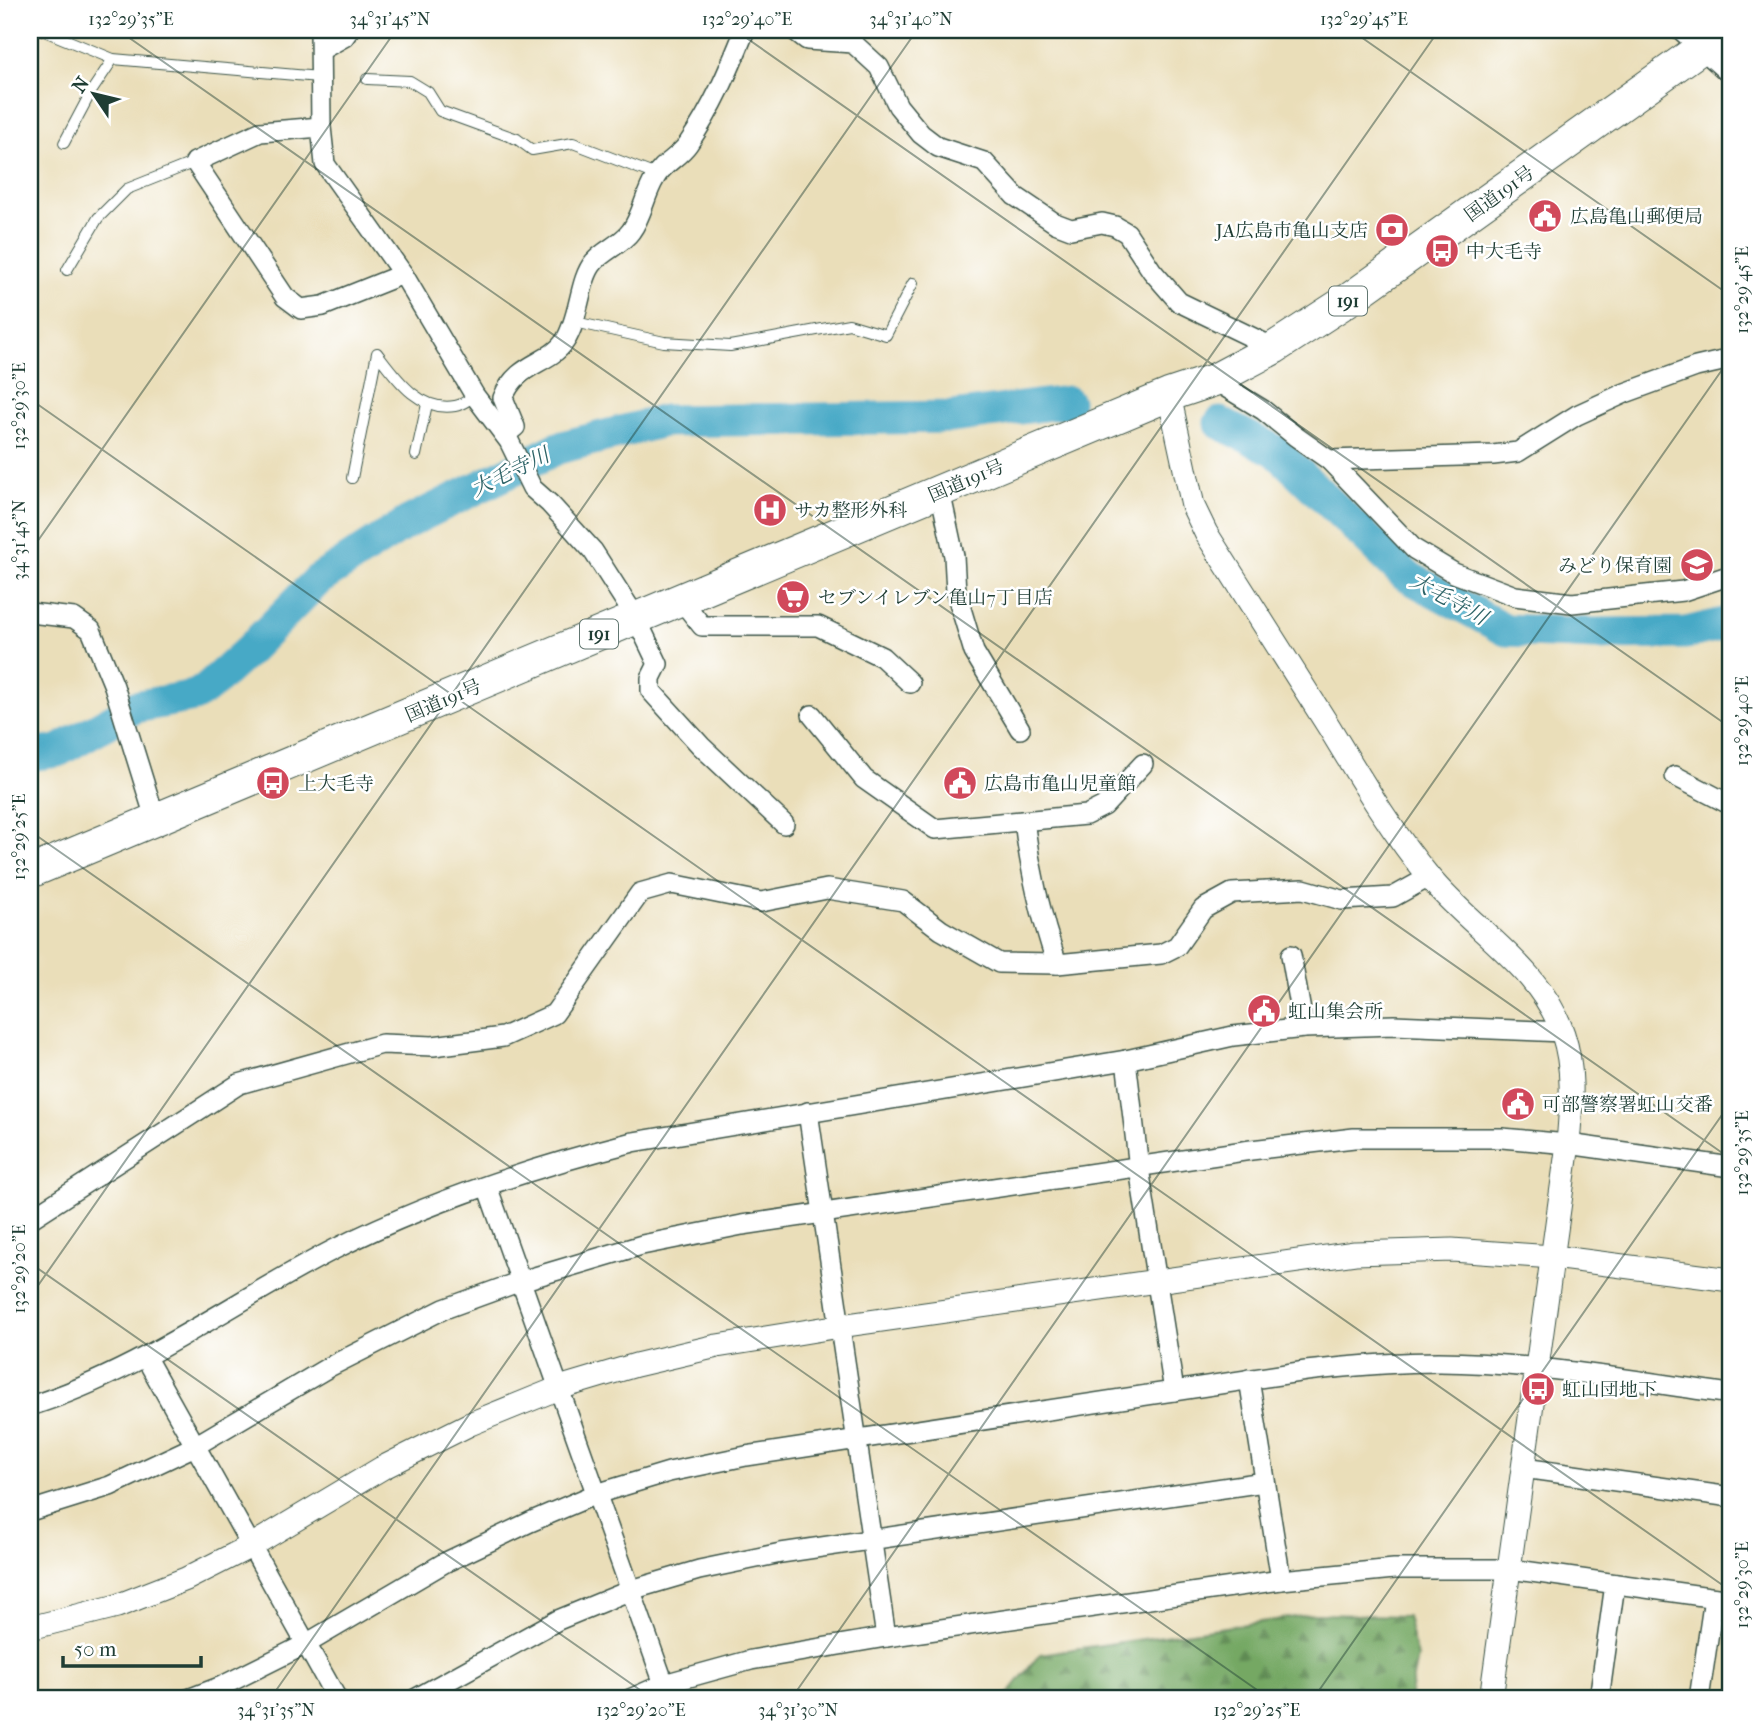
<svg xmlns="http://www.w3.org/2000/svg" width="1761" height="1729" font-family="'IM FELL French Canon','Noto Serif JP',serif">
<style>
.forest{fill:url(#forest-firs);stroke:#4a724c;stroke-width:2}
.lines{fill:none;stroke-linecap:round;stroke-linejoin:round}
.river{stroke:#47a9c6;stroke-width:33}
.service-casing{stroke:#3d5548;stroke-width:12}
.minor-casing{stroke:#3d5548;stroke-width:22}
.tertiary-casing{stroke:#3d5548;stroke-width:25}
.trunk-casing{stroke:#3d5548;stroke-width:34}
.service{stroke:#fff;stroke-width:10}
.minor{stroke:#fff;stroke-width:19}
.tertiary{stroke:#fff;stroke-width:23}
.trunk{stroke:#fff;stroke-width:32}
.ticks{fill:none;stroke:#1f3d34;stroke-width:2;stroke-opacity:0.45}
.labels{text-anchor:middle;stroke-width:5;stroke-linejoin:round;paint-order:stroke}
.shield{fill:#fff;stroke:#627771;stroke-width:2}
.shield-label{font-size:18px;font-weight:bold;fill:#1f3d34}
.street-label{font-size:19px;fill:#1f3d34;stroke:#fff}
.poi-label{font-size:19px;fill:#1f3d34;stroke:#fff;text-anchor:start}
.water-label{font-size:21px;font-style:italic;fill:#2d6367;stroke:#fff}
.neatline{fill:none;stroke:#1f3d34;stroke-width:2.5}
.ticks-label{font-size:18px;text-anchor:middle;fill:#1f3d34}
</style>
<defs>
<pattern id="forest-firs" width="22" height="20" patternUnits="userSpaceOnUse" patternTransform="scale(1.75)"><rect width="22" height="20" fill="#75a864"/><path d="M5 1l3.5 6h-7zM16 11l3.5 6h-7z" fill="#5f8a53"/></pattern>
</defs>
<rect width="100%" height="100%" fill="#fff"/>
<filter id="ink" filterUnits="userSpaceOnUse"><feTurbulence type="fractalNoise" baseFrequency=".0143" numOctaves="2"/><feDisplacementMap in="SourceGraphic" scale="14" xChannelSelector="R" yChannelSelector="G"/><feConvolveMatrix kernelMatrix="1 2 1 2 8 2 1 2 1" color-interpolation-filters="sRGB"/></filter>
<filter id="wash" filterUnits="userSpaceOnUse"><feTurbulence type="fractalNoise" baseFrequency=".00686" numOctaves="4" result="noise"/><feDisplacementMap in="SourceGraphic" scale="28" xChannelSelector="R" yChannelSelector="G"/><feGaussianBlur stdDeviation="1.57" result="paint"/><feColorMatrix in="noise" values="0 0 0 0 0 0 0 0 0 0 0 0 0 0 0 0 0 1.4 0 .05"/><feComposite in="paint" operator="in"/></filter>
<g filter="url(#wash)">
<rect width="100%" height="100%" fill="#eadeb9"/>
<polygon class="forest" points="1316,1614 1407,1616 1417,1657 1409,1699 1004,1699 1040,1654"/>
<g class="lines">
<g class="river">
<polyline points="1220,423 1276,451 1405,575 1506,630 1595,634 1686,633 1731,622"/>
<polyline points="30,755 58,751 135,707 194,696 207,688 248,651 318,580 408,522 558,448 664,421 952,417 1067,402"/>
</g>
</g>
</g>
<g filter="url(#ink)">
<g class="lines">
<g class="service-casing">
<g id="service">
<polyline points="42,30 113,59 319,77"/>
<polyline points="30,32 31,30"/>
<polyline points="367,79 410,81 428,92 440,111 517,139 532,150 573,143 656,175"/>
<polyline points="64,143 91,92 113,59"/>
<polyline points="67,270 98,218 127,189 195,162"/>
<polyline points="575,322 664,342 730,346 849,324 886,335 913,283"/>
<polyline points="416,455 427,404"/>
<path d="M352,478L377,353C396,378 419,412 455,406C462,405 469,399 475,396"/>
</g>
</g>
<g class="minor-casing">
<g id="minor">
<polyline points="320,30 321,127 325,164 403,274 475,396 509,441 532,488 550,504 593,551 636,618 658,664 651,678 651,691 701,746 784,824"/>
<polyline points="794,30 807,40 853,43 879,67 898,106 921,134 938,147 984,162 1015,196 1055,223 1071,229 1102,223 1115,226 1127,233 1152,271 1179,302 1274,348"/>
<polyline points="1681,30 1731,75"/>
<polyline points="321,50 344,37 349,30"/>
<polyline points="321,127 260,132 195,162 285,297 301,309 323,306 403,274"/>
<polyline points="1214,380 1263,410 1295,436 1329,460 1493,455 1518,452 1577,415 1625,393 1696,367 1731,359"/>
<path d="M505,435L515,427L503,398C517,362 549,365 565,341C580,318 579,279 594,262C604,250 622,244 631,231C642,216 645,194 655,178C662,164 679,157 688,144C714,106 728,72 745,30"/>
<polyline points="1329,460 1414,549 1454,573 1515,596 1572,603 1683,591 1731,575"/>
<polyline points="940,491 954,556 956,592 974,652 1020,729"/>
<polyline points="682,601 702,626 818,626 882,657 910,683"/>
<polyline points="30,613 74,618 91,630 114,686 155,818"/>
<polyline points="812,715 864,779 935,829 1086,815 1104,806 1143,764"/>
<polyline points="1675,776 1731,805"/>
<path d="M1024,821C1030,870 1041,917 1057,964"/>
<polyline points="1291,955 1304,1028"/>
<polyline points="1126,1060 1139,1168 1174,1391"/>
<polyline points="808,1112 886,1637"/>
<polyline points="487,1186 664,1684"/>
<polyline points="30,1219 239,1084 382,1044 433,1046 503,1037 554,1014 640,893 672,884 761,902 827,889 903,901 941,930 999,963 1057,964 1161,954 1177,946 1203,909 1232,893 1303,889 1342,900 1393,897 1429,877"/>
<polyline points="146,1358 337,1699"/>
<polyline points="1249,1379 1281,1580"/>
<path d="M30,1406C140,1372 233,1301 335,1249C430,1201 531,1168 633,1142L1126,1060L1233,1036L1304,1028L1394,1025L1563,1032"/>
<polyline points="1523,1468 1731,1497"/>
<polyline points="30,1511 110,1486 195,1446 329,1367 444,1309 521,1281 642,1245 742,1225 1251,1150 1354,1138 1502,1138 1568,1144 1731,1167"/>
<path d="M188,1699L222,1686L306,1644L444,1563L530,1522L596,1494L669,1472L746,1456L1306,1371C1351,1366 1395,1362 1439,1362C1537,1363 1635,1381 1731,1394"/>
<polyline points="415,1699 558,1620 631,1590 699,1570 781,1553 1264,1482"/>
<polyline points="630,1699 664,1684 751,1660 886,1637 1281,1580 1394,1569 1510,1569 1731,1600"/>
<polyline points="1599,1699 1615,1584"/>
<polyline points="1699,1699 1714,1598"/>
</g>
</g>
<g class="tertiary-casing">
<g id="tertiary">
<path d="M1169,395L1193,506L1206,533C1247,598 1288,662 1329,727C1360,778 1391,831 1429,877C1471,929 1541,967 1563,1034C1575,1070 1571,1107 1568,1144L1491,1699"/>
<polyline points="30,1628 117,1606 186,1579 251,1546 382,1468 470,1424 559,1388 636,1365 717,1346 840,1326 1355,1253 1452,1250 1553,1257 1731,1280"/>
</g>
</g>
<g class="trunk-casing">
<polyline id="trunk" points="30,872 1169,395 1214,380 1274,348 1348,300 1726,30"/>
</g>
<use href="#service" class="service"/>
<use href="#minor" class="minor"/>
<use href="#tertiary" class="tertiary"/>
<use href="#trunk" class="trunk"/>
</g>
</g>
<path class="ticks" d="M118,30L1731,1159M735,30L1731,728M1351,30L1731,296M30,399L1731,1591M30,552L396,30M30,831L1270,1699M30,1263L653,1699M30,1297L917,30M30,1694L37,1699M270,1699L1439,30M791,1699L1731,357M1313,1699L1731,1102"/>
<defs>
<g id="civic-disc" transform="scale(1.75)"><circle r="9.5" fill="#d1495b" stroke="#fff"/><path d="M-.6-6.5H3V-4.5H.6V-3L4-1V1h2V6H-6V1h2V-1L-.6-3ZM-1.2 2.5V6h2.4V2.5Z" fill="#fff"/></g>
<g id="bank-disc" transform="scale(1.75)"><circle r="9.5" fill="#d1495b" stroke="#fff"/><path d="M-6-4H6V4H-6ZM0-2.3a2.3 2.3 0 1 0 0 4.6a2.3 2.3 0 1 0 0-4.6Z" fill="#fff"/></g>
<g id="bus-disc" transform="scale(1.75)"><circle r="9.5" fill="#d1495b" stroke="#fff"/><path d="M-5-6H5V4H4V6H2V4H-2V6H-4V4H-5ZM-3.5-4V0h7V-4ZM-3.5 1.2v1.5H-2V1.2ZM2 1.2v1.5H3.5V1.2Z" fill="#fff"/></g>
<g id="hospital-disc" transform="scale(1.75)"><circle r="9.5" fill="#d1495b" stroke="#fff"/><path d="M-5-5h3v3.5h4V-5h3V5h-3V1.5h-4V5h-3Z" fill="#fff"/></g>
<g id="school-disc" transform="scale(1.75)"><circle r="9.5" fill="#d1495b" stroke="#fff"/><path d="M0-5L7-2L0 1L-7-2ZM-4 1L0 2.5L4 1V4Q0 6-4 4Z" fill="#fff"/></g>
<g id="supermarket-disc" transform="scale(1.75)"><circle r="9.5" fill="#d1495b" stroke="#fff"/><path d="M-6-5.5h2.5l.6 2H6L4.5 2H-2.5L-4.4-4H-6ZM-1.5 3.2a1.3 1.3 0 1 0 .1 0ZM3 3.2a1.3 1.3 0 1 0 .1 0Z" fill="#fff"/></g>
</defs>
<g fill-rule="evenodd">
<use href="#civic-disc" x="1545" y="216"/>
<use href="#bank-disc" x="1392" y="230"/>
<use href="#bus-disc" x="1442" y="251"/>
<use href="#hospital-disc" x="770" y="510"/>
<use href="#school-disc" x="1697" y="565"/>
<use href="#supermarket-disc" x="793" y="597"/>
<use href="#bus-disc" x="273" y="783"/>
<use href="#civic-disc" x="960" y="783"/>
<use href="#civic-disc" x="1264" y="1011"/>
<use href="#civic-disc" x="1518" y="1104"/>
<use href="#bus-disc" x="1538" y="1389"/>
</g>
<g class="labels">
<g class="shield">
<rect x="1329" y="286.5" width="38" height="29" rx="5"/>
<rect x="580" y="619.5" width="38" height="29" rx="5"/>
</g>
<g class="shield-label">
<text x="1348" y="307">191</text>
<text x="599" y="640">191</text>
</g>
<g class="street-label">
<text transform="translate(1499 193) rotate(-36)" y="7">国道191号</text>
<text transform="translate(966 480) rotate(-23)" y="7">国道191号</text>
<text transform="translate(443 700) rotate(-23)" y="7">国道191号</text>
</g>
<g class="poi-label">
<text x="1570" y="223">広島亀山郵便局</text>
<text x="1368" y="237" text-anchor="end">JA広島市亀山支店</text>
<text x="1466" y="258">中大毛寺</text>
<text x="794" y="517">サカ整形外科</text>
<text x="1672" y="572" text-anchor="end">みどり保育園</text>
<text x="818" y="604">セブンイレブン亀山7丁目店</text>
<text x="298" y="790">上大毛寺</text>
<text x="984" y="790">広島市亀山児童館</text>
<text x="1288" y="1018">虹山集会所</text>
<text x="1542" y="1111">可部警察署虹山交番</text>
<text x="1562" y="1396">虹山団地下</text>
</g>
<g class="water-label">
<text transform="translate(510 472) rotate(-26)" y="7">大毛寺川</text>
<text transform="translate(1449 599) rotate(29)" y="7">大毛寺川</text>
</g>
</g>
<rect width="1761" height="1729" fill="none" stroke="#fff" stroke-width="77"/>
<g transform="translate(94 94) rotate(305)" stroke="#ffffff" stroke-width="5" paint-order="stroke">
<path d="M0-5L12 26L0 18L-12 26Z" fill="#1f3d34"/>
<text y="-10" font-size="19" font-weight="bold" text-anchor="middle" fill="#1f3d34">N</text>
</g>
<path d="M63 1656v10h138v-10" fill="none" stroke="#1f3d34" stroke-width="3.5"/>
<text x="74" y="1656" font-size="21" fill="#1f3d34" stroke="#ffffff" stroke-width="5" paint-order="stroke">50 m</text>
<rect x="38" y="38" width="1684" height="1652" class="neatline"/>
<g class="ticks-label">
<text x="131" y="25">132°29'35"E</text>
<text x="390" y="25">34°31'45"N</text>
<text x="747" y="25">132°29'40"E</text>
<text x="911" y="25">34°31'40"N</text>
<text x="1364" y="25">132°29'45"E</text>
<text transform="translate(1742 290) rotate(-90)" y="6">132°29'45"E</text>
<text transform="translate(19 406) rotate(-90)" y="6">132°29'30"E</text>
<text transform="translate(19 540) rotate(-90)" y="6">34°31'45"N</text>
<text transform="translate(1742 721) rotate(-90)" y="6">132°29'40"E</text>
<text transform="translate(19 837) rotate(-90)" y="6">132°29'25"E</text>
<text transform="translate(1742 1153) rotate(-90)" y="6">132°29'35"E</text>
<text transform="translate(19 1269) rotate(-90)" y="6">132°29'20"E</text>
<text transform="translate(1742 1585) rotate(-90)" y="6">132°29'30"E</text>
<text x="276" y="1716">34°31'35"N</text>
<text x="641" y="1716">132°29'20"E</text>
<text x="798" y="1716">34°31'30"N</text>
<text x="1257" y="1716">132°29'25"E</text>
</g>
</svg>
